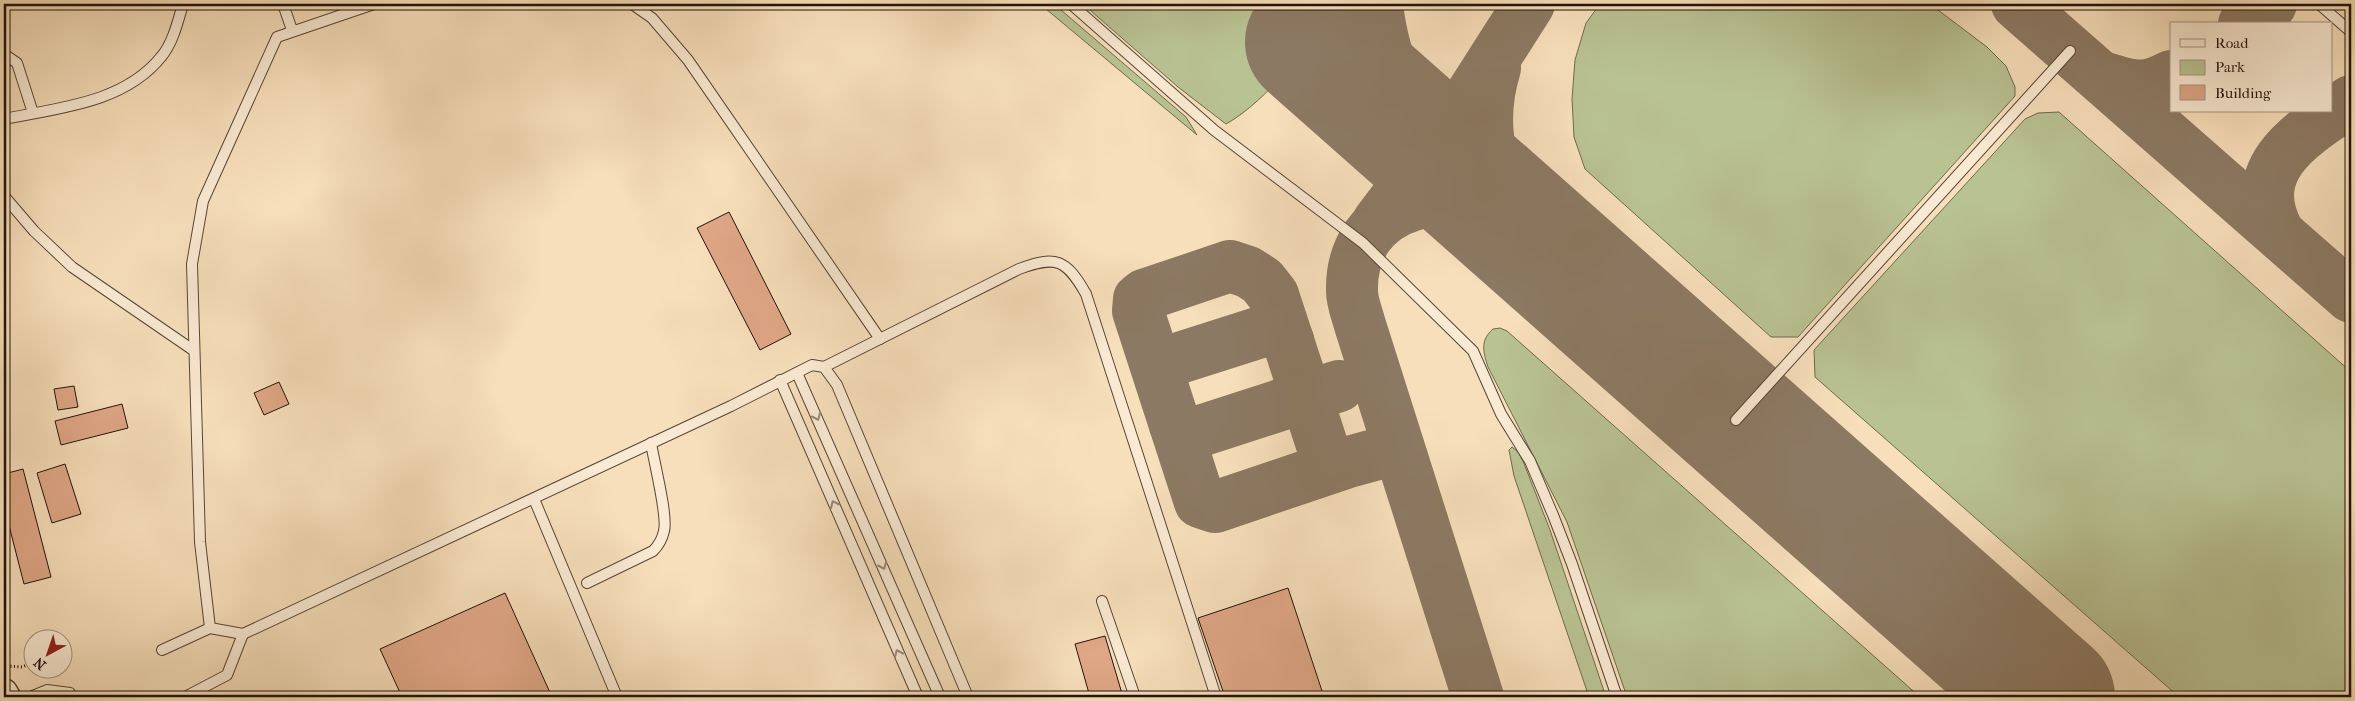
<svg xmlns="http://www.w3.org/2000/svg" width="2355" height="701" font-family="'IM FELL French Canon',serif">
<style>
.green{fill:#b9c293;stroke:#6d6a4f}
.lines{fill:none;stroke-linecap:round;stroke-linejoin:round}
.taxiway{stroke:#8c7963;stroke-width:52}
.runway{stroke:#8c7963;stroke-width:130}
.building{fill:#e0a787;stroke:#21130b}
.service-casing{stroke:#564637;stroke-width:12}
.tertiary-casing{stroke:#564637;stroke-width:29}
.path{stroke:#21130b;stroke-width:3;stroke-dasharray:1 2.5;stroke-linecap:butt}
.service{stroke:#faead3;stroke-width:10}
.tertiary{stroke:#faead3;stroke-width:26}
.oneway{stroke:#988979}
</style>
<rect width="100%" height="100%" fill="#f7dfbb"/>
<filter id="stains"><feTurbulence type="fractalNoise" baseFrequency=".004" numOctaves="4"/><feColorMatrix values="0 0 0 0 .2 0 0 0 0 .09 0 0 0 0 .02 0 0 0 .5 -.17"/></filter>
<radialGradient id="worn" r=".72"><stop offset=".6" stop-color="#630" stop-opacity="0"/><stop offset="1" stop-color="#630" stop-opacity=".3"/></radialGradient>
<g class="green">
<polygon points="1040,4 1054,4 1186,117 1197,135"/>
<path d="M1083,4H1339L1341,5C1309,43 1269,100 1226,124L1178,87Z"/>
<polygon points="1600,4 1930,4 1987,47 2006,66 2015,87 2015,96 1798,337 1771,337 1585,169 1574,137 1572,99 1575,60 1586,23"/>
<path d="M2136,4H2171C2159,9 2148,9 2136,4Z"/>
<polygon points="2059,112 2351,372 2351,697 2179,697 1815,377 1814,350 2025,119 2038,113"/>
<path d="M1500,328L1507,331L1920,697H1627L1567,522L1488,367C1483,352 1480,340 1493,329Z"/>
<polygon points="1512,447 1518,452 1523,461 1550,530 1606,697 1589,697 1514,476 1509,450"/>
</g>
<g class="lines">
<g class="taxiway">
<path d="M1377,4C1384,72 1411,116 1454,168"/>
<polyline points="2017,4 2351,297"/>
<polyline points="2244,24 2271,4"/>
<path d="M1495,68C1476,131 1492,184 1532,235"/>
<path d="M2102,77C2130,86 2144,91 2171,76"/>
<polyline points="1378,222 1455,120 1529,4"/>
<path d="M2278,232C2244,166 2304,133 2351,101"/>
<polyline points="1161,380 1162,368 1173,360 1264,331 1269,329 1281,331 1288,340"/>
<polyline points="1175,425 1180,431 1191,434 1339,386"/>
<path d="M1345,463C1334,462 1330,461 1324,451L1273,295L1262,281L1248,272L1230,266L1144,295L1139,299L1138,311L1200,502L1215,507L1345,463L1385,452H1392L1402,458"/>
<path d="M1478,697L1360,325C1357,314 1352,302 1352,291C1351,249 1373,217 1413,205C1432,199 1454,197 1473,204C1496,211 1514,225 1532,238"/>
</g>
<polyline class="runway" points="1310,42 2050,697"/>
</g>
<g class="building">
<polygon points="729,212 791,334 760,350 697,228"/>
<polygon points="279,382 289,404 264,415 254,393"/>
<polygon points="74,386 78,407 58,410 54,389"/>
<polygon points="122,404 128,428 61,445 55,421"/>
<polygon points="65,464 81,514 52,523 37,473"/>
<polygon points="23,469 51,577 24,584 4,506 4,474"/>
<polygon points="1288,588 1324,697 1225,697 1198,618"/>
<polygon points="505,593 552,697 402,697 380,649"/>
<polygon points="1105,636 1123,697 1090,697 1075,644"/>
</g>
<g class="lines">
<g class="service-casing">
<g id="service">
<polyline points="283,4 292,30"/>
<polyline points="632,4 652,18 688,60 880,339"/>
<polyline points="1071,4 1214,130 1363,243 1473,351 1501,414 1530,461 1553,515 1572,564 1617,697"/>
<polyline points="2319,4 2351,32"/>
<polyline points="4,54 17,63 33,113"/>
<path d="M4,119C58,108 124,103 161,57C173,43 178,21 183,4"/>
<polyline points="4,196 34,231 72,267 193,350"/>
<path d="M824,367L1019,269C1056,255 1066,259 1086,294L1216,697"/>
<polyline points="797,373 940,697"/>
<polyline points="780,380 918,697"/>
<polyline points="1736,420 2070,51"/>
<polyline points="534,499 617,697"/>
<path d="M587,583L653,551C659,545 662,540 664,531C668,516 654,462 651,443"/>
<polyline points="1102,601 1135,697"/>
<polyline points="210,628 200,542 192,264 203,201 277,37 374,4"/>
<polyline points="162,650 210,628 243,634 731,406 812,365 824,367 837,385 968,697"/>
<polyline points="30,697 47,690 70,693"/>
<polyline points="185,697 227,675 243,634"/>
</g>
</g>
<g class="tertiary-casing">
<polyline id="tertiary" points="4,692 7,697"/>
</g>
<polyline class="path" points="4,659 8,666 22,667 32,663"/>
<use href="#service" class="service"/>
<use href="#tertiary" class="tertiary"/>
</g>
<defs><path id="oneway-chevron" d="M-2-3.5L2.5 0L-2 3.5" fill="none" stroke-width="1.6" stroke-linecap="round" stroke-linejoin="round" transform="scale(1.25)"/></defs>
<g class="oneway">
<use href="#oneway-chevron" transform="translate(817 417) rotate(66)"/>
<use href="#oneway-chevron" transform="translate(834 504) rotate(-114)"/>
<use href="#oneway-chevron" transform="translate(883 566) rotate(66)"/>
<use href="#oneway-chevron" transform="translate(898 653) rotate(-114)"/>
</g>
<rect width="2355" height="701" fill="none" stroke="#f7dfbb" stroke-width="20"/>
<rect x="5" y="5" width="2345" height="691" fill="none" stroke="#21130b" stroke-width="2.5"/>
<rect x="10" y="10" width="2335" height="681" fill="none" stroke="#21130b"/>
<rect x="2170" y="22" width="162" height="90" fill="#faead3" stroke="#a39483"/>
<rect x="2180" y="39" width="25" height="8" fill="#faead3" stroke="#a39483"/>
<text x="2215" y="48" font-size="15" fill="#21130b">Road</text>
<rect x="2180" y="60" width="25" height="15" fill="#b9c293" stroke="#a39483"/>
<text x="2215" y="72" font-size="15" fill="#21130b">Park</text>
<rect x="2180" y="85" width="25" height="15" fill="#e0a787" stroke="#a39483"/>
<text x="2215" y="98" font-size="15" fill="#21130b">Building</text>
<g transform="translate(48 654) rotate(220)"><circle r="24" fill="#faead3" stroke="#a39483"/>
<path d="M0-4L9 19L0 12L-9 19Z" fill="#8f2418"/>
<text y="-8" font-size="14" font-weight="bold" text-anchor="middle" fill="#21130b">N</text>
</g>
<rect width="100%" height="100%" filter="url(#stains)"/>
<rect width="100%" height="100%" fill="url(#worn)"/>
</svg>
